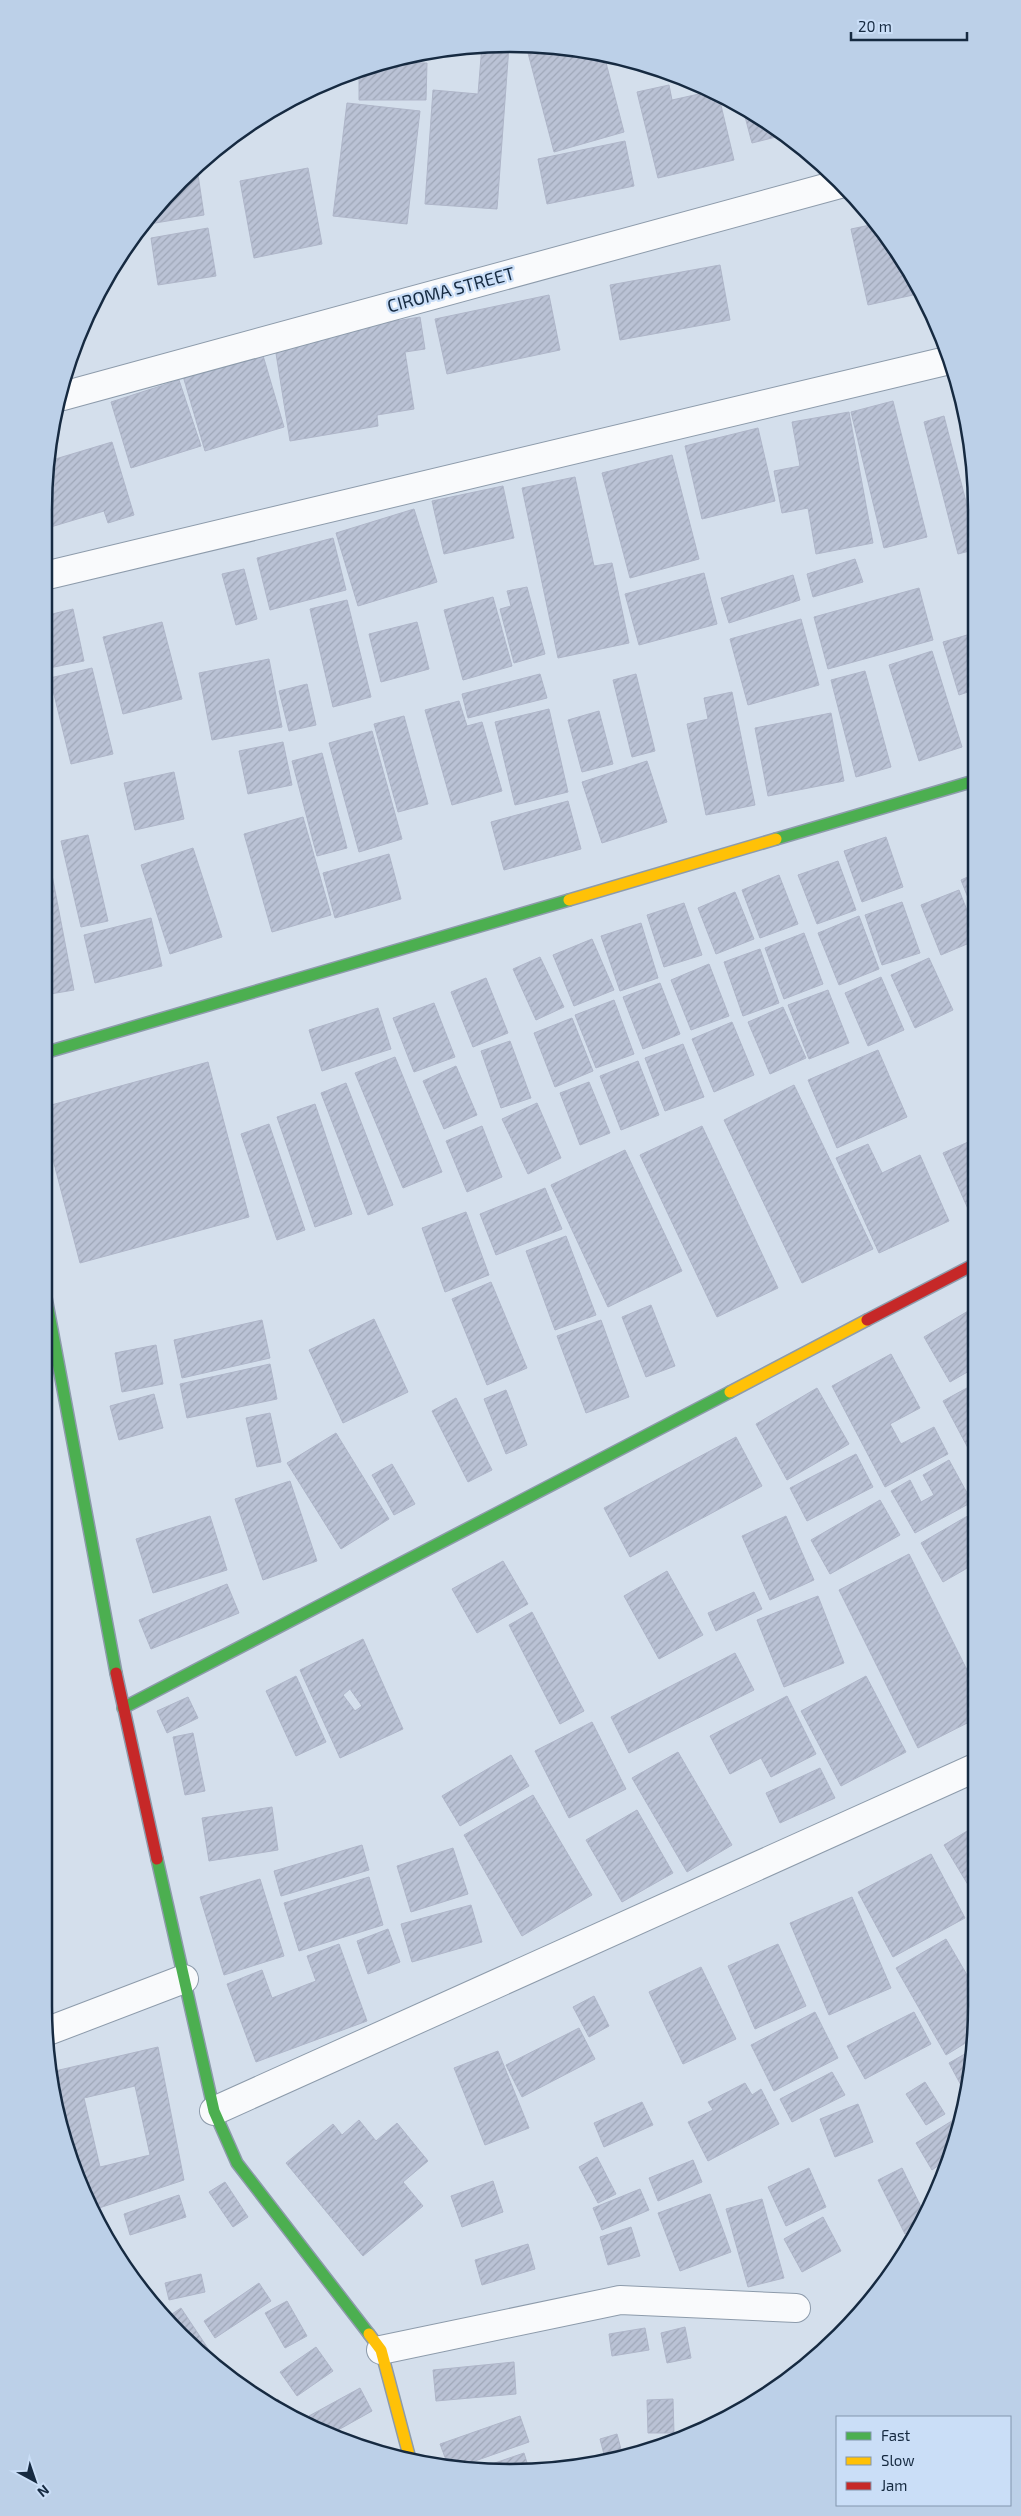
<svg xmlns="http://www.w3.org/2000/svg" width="1021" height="2516" font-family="'Exo 2',sans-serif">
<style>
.building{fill:url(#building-hatch);stroke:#afb6c9;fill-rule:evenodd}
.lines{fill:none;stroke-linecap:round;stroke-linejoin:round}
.street-casing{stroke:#8d9bab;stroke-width:30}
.fast-casing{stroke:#8d9bab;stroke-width:14}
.slow-casing{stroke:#8d9bab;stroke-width:14}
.jam-casing{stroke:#8d9bab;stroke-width:14}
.street{stroke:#f9fafc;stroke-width:28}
.fast{stroke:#4caf50;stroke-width:11}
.slow{stroke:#ffc107;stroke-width:11}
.jam{stroke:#c62828;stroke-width:11}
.labels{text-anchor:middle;stroke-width:4.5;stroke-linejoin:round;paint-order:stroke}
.street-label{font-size:18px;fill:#162a41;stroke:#cadef7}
.rim{fill:none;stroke:#162a41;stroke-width:2.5}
</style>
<defs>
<pattern id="building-hatch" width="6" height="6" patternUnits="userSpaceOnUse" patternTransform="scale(1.25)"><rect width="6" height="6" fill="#bac2d5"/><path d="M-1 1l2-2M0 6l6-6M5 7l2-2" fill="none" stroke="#9fa7b8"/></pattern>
</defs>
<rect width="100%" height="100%" fill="#d4dfec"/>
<g class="building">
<polygon points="482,45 509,46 497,209 425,204 433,90 478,94"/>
<polygon points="549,47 571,48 604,55 624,132 554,152 528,53"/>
<polygon points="382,62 427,63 426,100 359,100 359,71"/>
<polygon points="669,85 672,100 708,92 719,97 734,160 658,178 637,92"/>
<polygon points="347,103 420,111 407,224 333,216"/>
<polygon points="743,109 770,122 784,135 752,143"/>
<polygon points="625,141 634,186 547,204 538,159"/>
<polygon points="197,168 204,215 149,224 148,219 159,203"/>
<polygon points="308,168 322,244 254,258 240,181"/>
<polygon points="875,224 922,293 868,305 851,229"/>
<polygon points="208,228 216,276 158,285 151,238"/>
<polygon points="720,265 730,320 620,340 610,285"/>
<polygon points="549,295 560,350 447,374 435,319"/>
<polygon points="420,317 425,349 405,352 414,409 377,415 378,426 290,441 274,341"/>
<polygon points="262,352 284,427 205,451 183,376"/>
<polygon points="179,380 201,446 131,468 111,402"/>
<polygon points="957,395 970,438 953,396"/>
<polygon points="893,401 927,537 884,548 851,412"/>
<polygon points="849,412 873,543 816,554 808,508 782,513 774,471 800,466 792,422"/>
<polygon points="944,416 973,529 973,550 958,554 924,422"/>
<polygon points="758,428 775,501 702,519 685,446"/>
<polygon points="112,442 134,515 108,523 104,511 44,529 44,510 52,460"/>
<polygon points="672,455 699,559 630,578 602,473"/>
<polygon points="575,477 594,566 612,563 629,643 558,658 522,488"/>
<polygon points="503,486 514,538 444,554 432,501"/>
<polygon points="414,509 437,582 358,606 336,533"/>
<polygon points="333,538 346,590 270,610 257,558"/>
<polygon points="855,559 863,582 813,597 807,574"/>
<polygon points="244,569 257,619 236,625 222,574"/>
<polygon points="704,573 717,624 639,645 625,594"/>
<polygon points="793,575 800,600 729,623 721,598"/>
<polygon points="527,587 545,654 514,663 500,609 511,606 507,591"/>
<polygon points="919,588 933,640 828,669 814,617"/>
<polygon points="493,597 512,666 463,680 444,610"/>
<polygon points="347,600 371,697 333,707 310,609"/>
<polygon points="73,609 84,661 44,669 44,616"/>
<polygon points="801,619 819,685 748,705 730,639"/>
<polygon points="162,622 182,699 123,714 103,637"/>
<polygon points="417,622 429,669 381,682 369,634"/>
<polygon points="974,633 974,690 959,695 943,642"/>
<polygon points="932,651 962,747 919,761 889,665"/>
<polygon points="269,659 282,727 212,740 199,673"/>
<polygon points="92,668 113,754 71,764 50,678"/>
<polygon points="865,671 891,767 856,777 831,680"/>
<polygon points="540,674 547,698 468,718 462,694"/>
<polygon points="636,674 655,751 632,757 613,680"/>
<polygon points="307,684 316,725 289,731 279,691"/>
<polygon points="44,688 51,725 44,727"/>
<polygon points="732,692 755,805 706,815 687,724 708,719 704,698"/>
<polygon points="459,701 467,726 482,722 502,791 452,805 425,710"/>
<polygon points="549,709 568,792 515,805 495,722"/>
<polygon points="599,711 613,764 582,772 568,720"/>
<polygon points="831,713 844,781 768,796 755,728"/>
<polygon points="404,716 428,804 398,812 374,724"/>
<polygon points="372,731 402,839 359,852 329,743"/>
<polygon points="283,742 292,785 248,794 239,751"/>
<polygon points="322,753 347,848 317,856 292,761"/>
<polygon points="647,761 667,822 602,843 582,782"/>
<polygon points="174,772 184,819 135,830 124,783"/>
<polygon points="568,801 581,849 504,870 491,822"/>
<polygon points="303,817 331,915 272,932 244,834"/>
<polygon points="44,833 74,990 44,995"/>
<polygon points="88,835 108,921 81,927 61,841"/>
<polygon points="886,837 903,887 862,902 844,851"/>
<polygon points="193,848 222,937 170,954 141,865"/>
<polygon points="389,854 401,899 335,918 323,873"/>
<polygon points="838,861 856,910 817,924 798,875"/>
<polygon points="974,874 974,913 961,880"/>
<polygon points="779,875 798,924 760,938 742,890"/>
<polygon points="959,890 974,928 974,941 941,955 921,905"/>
<polygon points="735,892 754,939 716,954 698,908"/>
<polygon points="902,902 920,953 882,965 865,915"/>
<polygon points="684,903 702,955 664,967 647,915"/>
<polygon points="859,916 879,969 839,985 818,933"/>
<polygon points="151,918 162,966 95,983 84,935"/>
<polygon points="641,923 658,978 620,991 601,936"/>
<polygon points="804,933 823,984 784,999 765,948"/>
<polygon points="592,939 614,990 574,1006 553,955"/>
<polygon points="760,949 779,1003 743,1016 724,962"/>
<polygon points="540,957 564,1007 536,1020 513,969"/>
<polygon points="929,958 953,1010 915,1028 891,975"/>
<polygon points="709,964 729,1016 691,1030 671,980"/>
<polygon points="881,977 904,1030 868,1046 845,993"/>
<polygon points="486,978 508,1033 473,1047 451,992"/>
<polygon points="660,983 680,1034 643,1049 623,997"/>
<polygon points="828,990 849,1043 809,1059 788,1005"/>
<polygon points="614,1000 634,1054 596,1068 575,1015"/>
<polygon points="434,1003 455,1057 414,1072 393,1018"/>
<polygon points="783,1007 806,1058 770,1074 748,1022"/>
<polygon points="378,1008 391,1049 322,1071 309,1030"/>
<polygon points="572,1018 593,1071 555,1087 534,1033"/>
<polygon points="732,1022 754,1075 714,1092 692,1039"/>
<polygon points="510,1041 531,1098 501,1108 481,1051"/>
<polygon points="683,1044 704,1097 665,1111 645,1058"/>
<polygon points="878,1050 907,1117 837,1148 808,1080"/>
<polygon points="395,1057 442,1172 403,1188 355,1073"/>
<polygon points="638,1061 659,1115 621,1130 600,1076"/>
<polygon points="208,1062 249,1217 80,1263 44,1125 44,1107"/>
<polygon points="456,1066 477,1115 444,1129 423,1081"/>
<polygon points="589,1082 610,1133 580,1145 560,1093"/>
<polygon points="346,1083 393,1205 368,1215 321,1093"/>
<polygon points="794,1085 873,1249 802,1283 724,1120"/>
<polygon points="537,1103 561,1158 528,1174 502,1119"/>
<polygon points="315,1104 352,1214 315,1227 277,1117"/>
<polygon points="269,1124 305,1230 277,1240 241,1134"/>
<polygon points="482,1126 502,1177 467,1192 446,1141"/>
<polygon points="702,1126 778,1288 717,1317 640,1155"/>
<polygon points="975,1139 975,1208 969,1211 943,1153"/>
<polygon points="868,1144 882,1173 920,1155 949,1221 879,1253 836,1158"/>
<polygon points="625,1150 682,1271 608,1307 551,1185"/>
<polygon points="545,1188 562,1229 496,1255 480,1214"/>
<polygon points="466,1212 489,1275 445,1292 422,1228"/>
<polygon points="566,1236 596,1315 555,1330 526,1251"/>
<polygon points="491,1282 527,1368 487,1385 452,1299"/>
<polygon points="651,1305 675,1366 646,1377 622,1317"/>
<polygon points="975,1307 976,1367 950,1382 924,1337"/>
<polygon points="374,1319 408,1392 343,1423 309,1350"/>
<polygon points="262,1320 270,1358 182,1378 174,1340"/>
<polygon points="601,1320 629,1397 586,1413 557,1336"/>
<polygon points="156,1345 163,1384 122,1392 115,1353"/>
<polygon points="891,1354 920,1408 890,1424 901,1444 934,1427 948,1454 885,1487 832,1386"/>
<polygon points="270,1364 277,1399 187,1418 180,1384"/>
<polygon points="976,1383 976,1463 943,1401"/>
<polygon points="817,1388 849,1444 787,1480 756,1424"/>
<polygon points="506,1390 527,1445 506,1454 484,1399"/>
<polygon points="154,1394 163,1428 119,1440 110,1406"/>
<polygon points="456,1398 492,1470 468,1482 432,1411"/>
<polygon points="270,1413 281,1462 257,1467 246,1418"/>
<polygon points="336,1433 389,1519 341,1549 287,1463"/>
<polygon points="736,1437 762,1486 630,1557 604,1508"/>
<polygon points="856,1454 873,1487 807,1521 790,1488"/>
<polygon points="949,1460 972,1502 915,1533 891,1491 910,1480 921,1502 934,1495 923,1475"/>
<polygon points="392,1464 415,1504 394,1515 372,1475"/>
<polygon points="290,1481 317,1561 263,1580 235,1499"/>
<polygon points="880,1500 900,1535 830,1574 811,1540"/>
<polygon points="976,1511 976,1563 943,1582 921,1543"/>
<polygon points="210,1516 227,1570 153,1593 136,1539"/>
<polygon points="786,1516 814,1580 770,1600 742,1536"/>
<polygon points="909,1554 976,1688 977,1718 918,1748 839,1590"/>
<polygon points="503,1561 528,1604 477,1633 452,1589"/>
<polygon points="667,1571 703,1635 659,1659 624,1596"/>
<polygon points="227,1584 239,1613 151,1649 139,1620"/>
<polygon points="976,1585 976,1603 968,1589"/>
<polygon points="754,1592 762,1609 716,1631 708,1613"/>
<polygon points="818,1596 844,1663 784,1687 757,1620"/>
<polygon points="532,1612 584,1711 560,1724 509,1625"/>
<path d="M363,1639L403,1729L340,1758L300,1670ZM350,1689L362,1706L355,1711L343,1695Z"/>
<polygon points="735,1653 754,1690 629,1753 611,1717"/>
<polygon points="296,1676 326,1742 296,1756 266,1691"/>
<polygon points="866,1676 906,1752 841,1786 801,1711"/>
<polygon points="787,1696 816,1754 771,1777 761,1758 730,1774 710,1736"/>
<polygon points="188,1697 198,1718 167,1733 157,1711"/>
<polygon points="592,1722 626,1789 569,1818 535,1751"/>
<polygon points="193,1733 205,1791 185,1795 173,1737"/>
<polygon points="678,1752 732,1845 687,1872 632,1778"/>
<polygon points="511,1755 529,1786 460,1826 442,1796"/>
<polygon points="820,1768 835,1798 780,1823 766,1793"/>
<polygon points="533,1795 592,1895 522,1936 464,1835"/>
<polygon points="272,1807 278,1850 209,1861 202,1818"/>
<polygon points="637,1810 673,1873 622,1902 586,1840"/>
<polygon points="977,1825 977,1897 976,1898 944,1845"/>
<polygon points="362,1845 369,1870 281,1896 274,1871"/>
<polygon points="453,1848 468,1894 411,1912 397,1866"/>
<polygon points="931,1854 965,1918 893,1957 858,1892"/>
<polygon points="369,1877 383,1925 299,1951 284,1903"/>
<polygon points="260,1879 284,1956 224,1975 200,1897"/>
<polygon points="852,1897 891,1988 829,2015 790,1923"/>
<polygon points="471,1905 482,1942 412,1962 401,1924"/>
<polygon points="388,1929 400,1962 368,1974 357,1941"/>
<polygon points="946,1939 977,1992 972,2039 946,2055 896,1968"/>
<polygon points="339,1944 367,2021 256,2062 227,1984 262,1970 272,1998 316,1981 307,1956"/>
<polygon points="778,1944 806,2006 755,2029 728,1966"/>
<polygon points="701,1967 736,2039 683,2064 649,1992"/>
<polygon points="594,1996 609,2026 589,2037 573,2007"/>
<polygon points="815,2012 838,2058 774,2091 751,2045"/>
<polygon points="914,2012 931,2044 865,2079 847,2046"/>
<polygon points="579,2028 595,2059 522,2097 506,2065"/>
<path d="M158,2047L184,2180L93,2210L73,2165L55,2071ZM135,2086L150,2155L100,2167L84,2098Z"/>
<polygon points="498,2051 529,2128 485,2145 454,2068"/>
<polygon points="970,2051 963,2089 949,2063"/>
<polygon points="832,2072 845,2095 792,2122 780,2099"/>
<polygon points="925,2082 945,2114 926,2125 906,2094"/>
<polygon points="745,2083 752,2095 761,2089 779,2124 708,2161 688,2122 713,2110 708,2102"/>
<polygon points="642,2102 653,2125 604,2147 594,2123"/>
<polygon points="858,2104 873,2142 835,2157 820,2119"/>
<polygon points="955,2119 958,2124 953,2155 932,2170 916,2143"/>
<polygon points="359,2120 376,2141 397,2123 428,2161 403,2182 423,2206 363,2256 286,2163 333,2124 342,2135"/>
<polygon points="597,2157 616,2194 598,2203 579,2167"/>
<polygon points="693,2160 702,2182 658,2201 649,2178"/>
<polygon points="809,2168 826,2207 786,2226 768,2187"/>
<polygon points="902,2168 923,2211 912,2230 905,2234 878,2180"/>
<polygon points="493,2181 503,2212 462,2227 451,2196"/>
<polygon points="225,2182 248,2217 233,2227 209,2192"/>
<polygon points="640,2189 649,2210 602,2230 593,2208"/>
<polygon points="710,2194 731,2252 680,2271 658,2213"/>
<polygon points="179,2195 186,2217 130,2235 124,2214"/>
<polygon points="762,2199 784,2278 748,2287 726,2209"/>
<polygon points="823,2217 841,2251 802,2272 784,2239"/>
<polygon points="631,2227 640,2256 608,2265 600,2237"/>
<polygon points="528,2244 535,2269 482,2285 475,2260"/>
<polygon points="201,2274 205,2292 169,2300 165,2283"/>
<polygon points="259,2283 271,2301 215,2338 204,2321"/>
<polygon points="287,2301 307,2336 285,2348 265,2313"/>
<polygon points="181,2308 211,2353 209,2354 166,2318"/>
<polygon points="685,2327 691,2358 667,2363 661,2333"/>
<polygon points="645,2328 649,2350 612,2356 609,2334"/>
<polygon points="316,2347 333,2371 297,2396 280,2372"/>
<polygon points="514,2362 516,2394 436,2401 433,2370"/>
<polygon points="360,2388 372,2411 331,2434 316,2427 309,2416"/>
<polygon points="770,2394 754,2402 753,2397"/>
<polygon points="278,2399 288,2415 270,2404"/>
<polygon points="673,2399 674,2433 648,2433 647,2400"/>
<polygon points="520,2416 529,2442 455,2468 449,2468 440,2444"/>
<polygon points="617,2434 623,2457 606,2462 600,2439"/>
<polygon points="524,2453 528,2466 483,2467"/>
</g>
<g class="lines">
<g class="street-casing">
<g id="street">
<polyline points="63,396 840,184"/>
<polyline points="44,576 946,361"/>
<polyline points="48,2031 184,1979"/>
<polyline points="214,2111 977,1767"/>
<polyline points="381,2350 620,2300 796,2308"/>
</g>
</g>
<g class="fast-casing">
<g id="fast">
<polyline points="776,839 974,781"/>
<polyline points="44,1053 569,900"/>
<polyline points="44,1287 116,1673"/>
<polyline points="123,1708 730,1392"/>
<polyline points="157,1859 214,2111 237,2163 369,2334"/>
</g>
</g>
<g class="slow-casing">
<g id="slow">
<polyline points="569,900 776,839"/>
<polyline points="730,1392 867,1320"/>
<polyline points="369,2334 381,2350 410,2459"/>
</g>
</g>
<g class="jam-casing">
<g id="jam">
<polyline points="867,1320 975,1264"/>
<polyline points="116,1673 157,1859"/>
</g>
</g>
<use href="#street" class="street"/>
<use href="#fast" class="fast"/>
<use href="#slow" class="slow"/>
<use href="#jam" class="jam"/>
</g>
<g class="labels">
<g class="street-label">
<text transform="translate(451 290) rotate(-15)" y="6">CIROMA STREET</text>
</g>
</g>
<path d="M0 0H1021V2516H0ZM510 52H510A458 458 0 0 1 968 510V2006A458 458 0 0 1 510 2464H510A458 458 0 0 1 52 2006V510A458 458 0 0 1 510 52Z" fill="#bcd0e8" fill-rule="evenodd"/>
<path class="rim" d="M510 52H510A458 458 0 0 1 968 510V2006A458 458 0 0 1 510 2464H510A458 458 0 0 1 52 2006V510A458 458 0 0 1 510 52Z"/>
<rect x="836" y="2416" width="175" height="90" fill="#cadef7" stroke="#8296ae"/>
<rect x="846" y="2432" width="25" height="8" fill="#4caf50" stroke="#8296ae"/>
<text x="881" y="2441" font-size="15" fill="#162a41">Fast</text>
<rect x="846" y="2457" width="25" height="8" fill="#ffc107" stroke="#8296ae"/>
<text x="881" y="2466" font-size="15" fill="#162a41">Slow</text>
<rect x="846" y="2482" width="25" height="8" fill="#c62828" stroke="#8296ae"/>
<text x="881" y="2491" font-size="15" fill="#162a41">Jam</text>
<g transform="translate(35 2481) rotate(140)" stroke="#cadef7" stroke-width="4" paint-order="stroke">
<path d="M0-4L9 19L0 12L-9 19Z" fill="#162a41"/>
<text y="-8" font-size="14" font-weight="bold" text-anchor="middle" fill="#162a41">N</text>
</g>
<path d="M851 32v8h116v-8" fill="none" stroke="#162a41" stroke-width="2.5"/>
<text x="858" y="32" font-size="15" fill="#162a41" stroke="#cadef7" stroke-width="4" paint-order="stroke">20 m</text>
</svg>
